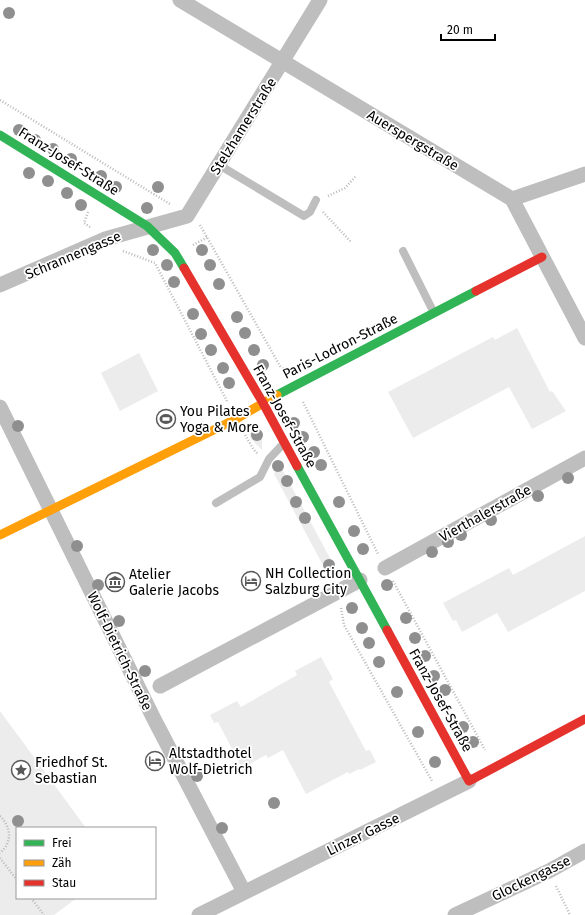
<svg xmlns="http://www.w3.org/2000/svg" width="585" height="915" font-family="'Fira Sans',sans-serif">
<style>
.green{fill:#ececec}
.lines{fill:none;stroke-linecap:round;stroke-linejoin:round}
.path{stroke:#b9b9b9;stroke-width:2.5;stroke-dasharray:1 2;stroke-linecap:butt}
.lane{stroke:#bebebe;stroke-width:8}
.street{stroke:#bebebe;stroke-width:15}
.fast{stroke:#30b455;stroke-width:9}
.slow{stroke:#ff9f0a;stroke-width:9}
.jam{stroke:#e5322d;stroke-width:9}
.tree{fill:#8f8f8f}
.labels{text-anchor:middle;stroke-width:3.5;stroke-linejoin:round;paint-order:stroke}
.street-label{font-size:14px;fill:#000;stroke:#fff}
.poi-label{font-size:14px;fill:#000;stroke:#fff;text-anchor:start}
</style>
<rect width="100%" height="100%" fill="#fff"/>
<g class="green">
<polygon points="517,328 550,392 552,391 566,411 532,429 509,387 413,438 388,392 493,337 495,340"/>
<polygon points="139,353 158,391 120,411 101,373"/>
<polygon points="247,427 254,428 262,433 262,450 251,439"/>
<polygon points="276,469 282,469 331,560 332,564 331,567 324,567 274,474"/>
<polygon points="585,536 585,591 508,632 497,613 462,632 456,620 453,621 443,603 509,568 513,575"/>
<polygon points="321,657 333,679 329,682 366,751 370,750 376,762 360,770 359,769 349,774 348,772 306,794 283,750 268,758 266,755 242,768 218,722 214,723 210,715 237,701 241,707 297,675 295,671"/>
<polygon points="0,711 86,828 17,828 17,898 77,898 54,915 0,915"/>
</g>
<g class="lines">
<g class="path">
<polyline points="0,100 170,204"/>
<polyline points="328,196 345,188 356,176"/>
<polyline points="88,212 84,223 90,227"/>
<polyline points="323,212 351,242"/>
<polyline points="200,225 280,366 284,369"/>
<polyline points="193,245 208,237"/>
<polyline points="123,251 155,263 228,403"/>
<polyline points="303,402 378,554"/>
<polyline points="245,435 254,450 258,454"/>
<polyline points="393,581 485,750"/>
<polyline points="341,608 344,625 432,781"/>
<path d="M0,816C11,827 13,842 0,853"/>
<polyline points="0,858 17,880"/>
<polyline points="556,886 570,915"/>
<polyline points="31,898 44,915"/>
</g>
<g class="lane">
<polyline points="219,165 304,216 310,212 316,200"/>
<polyline points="403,251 434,313"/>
<polyline points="216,503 260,477 269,459 284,443"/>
</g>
<g class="street">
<polyline points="180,0 512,199 585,338"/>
<polyline points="512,199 585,174"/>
<polyline points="0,285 105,239 187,216 320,0"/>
<polyline points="0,407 154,719 244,892"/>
<polyline points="385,568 585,458"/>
<polyline points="160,686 360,580"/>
<polyline points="199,915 469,781"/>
<polyline points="455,915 549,871 585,851"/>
</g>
<g class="fast">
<polyline points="0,135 147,226 175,253 184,268"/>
<polyline points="277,395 476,291"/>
<polyline points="297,466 387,630"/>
</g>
<polyline class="slow" points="0,535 236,419 277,395"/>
<g class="jam">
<polyline points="184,268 263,403 297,466"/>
<polyline points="476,291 542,257"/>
<polyline points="387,630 469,781 585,719"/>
</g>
</g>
<g class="tree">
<circle cx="9" cy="13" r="6"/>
<circle cx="19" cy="130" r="6"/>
<circle cx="35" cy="140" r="6"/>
<circle cx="53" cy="149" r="6"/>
<circle cx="71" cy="159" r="6"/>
<circle cx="29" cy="173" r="6"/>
<circle cx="101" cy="176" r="6"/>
<circle cx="48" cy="181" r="6"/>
<circle cx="116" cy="187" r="6"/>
<circle cx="158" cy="187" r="6"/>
<circle cx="67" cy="193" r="6"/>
<circle cx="81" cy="205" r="6"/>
<circle cx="147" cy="208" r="6"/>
<circle cx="153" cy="250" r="6"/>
<circle cx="202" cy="250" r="6"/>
<circle cx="167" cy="265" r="6"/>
<circle cx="210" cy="265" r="6"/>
<circle cx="174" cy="282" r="6"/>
<circle cx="219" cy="284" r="6"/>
<circle cx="193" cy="314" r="6"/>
<circle cx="237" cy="317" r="6"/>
<circle cx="245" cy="333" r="6"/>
<circle cx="201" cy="334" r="6"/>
<circle cx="211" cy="350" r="6"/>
<circle cx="254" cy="350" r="6"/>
<circle cx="263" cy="365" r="6"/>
<circle cx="223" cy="368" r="6"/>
<circle cx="229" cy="383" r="6"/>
<circle cx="294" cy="423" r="6"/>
<circle cx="18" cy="426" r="6"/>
<circle cx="257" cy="435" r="6"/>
<circle cx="303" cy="437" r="6"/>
<circle cx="314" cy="452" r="6"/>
<circle cx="321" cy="465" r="6"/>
<circle cx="278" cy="466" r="6"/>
<circle cx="568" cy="478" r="6"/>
<circle cx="287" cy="481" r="6"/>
<circle cx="538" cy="496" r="6"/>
<circle cx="296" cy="502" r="6"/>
<circle cx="339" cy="502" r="6"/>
<circle cx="305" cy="518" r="6"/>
<circle cx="491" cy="520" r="6"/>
<circle cx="354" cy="531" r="6"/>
<circle cx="461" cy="535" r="6"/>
<circle cx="448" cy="542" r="6"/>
<circle cx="77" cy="546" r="6"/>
<circle cx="363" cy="549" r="6"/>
<circle cx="432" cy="552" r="6"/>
<circle cx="329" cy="565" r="6"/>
<circle cx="98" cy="585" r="6"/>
<circle cx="387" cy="585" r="6"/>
<circle cx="352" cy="608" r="6"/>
<circle cx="406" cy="618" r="6"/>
<circle cx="119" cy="621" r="6"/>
<circle cx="362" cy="628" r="6"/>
<circle cx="415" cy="638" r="6"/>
<circle cx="369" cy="643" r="6"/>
<circle cx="425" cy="656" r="6"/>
<circle cx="379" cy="662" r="6"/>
<circle cx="145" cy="671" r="6"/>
<circle cx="434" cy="676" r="6"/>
<circle cx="445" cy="690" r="6"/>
<circle cx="397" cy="692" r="6"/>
<circle cx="463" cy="727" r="6"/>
<circle cx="418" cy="732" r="6"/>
<circle cx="473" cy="742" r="6"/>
<circle cx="435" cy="762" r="6"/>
<circle cx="197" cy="776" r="6"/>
<circle cx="274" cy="803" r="6"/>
<circle cx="18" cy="821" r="6"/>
<circle cx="222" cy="828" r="6"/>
</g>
<defs>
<g id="stadium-ring" transform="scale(1)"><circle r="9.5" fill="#fff" stroke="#595959" stroke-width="1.5"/><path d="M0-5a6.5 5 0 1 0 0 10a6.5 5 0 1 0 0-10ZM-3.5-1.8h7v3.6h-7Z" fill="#595959"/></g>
<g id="hotel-ring" transform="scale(1)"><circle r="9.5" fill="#fff" stroke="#595959" stroke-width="1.5"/><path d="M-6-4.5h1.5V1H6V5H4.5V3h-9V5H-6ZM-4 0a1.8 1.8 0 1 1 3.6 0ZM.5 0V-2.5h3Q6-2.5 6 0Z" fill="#595959"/></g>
<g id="museum-ring" transform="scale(1)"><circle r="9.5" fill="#fff" stroke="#595959" stroke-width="1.5"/><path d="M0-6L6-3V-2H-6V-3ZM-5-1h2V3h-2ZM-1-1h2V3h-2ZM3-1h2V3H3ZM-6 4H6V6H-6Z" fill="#595959"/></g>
<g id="sight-ring" transform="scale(1)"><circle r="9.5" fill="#fff" stroke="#595959" stroke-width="1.5"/><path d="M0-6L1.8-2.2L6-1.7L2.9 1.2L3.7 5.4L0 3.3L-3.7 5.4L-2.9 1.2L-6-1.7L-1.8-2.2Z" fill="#595959"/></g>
</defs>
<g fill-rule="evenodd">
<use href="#stadium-ring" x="166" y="419"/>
<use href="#hotel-ring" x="251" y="581"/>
<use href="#museum-ring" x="115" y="582"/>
<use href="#hotel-ring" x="155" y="761"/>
<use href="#sight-ring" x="21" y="770"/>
</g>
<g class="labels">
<g class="street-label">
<text transform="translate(243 126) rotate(-58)" y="5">Stelzhamerstraße</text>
<text transform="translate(413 140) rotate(31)" y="5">Auerspergstraße</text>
<text transform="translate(69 161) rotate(32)" y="5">Franz-Josef-Straße</text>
<text transform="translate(73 255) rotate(-23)" y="5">Schrannengasse</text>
<text transform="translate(340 346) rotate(-27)" y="5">Paris-Lodron-Straße</text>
<text transform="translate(285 416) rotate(61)" y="5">Franz-Josef-Straße</text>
<text transform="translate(485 513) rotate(-29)" y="5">Vierthalerstraße</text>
<text transform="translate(120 651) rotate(64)" y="5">Wolf-Dietrich-Straße</text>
<text transform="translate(441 700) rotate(61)" y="5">Franz-Josef-Straße</text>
<text transform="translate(363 834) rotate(-26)" y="5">Linzer Gasse</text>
<text transform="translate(531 878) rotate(-26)" y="5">Glockengasse</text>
</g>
<g class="poi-label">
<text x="180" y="416">You Pilates<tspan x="180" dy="16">Yoga &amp; More</tspan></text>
<text x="265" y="578">NH Collection<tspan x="265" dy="16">Salzburg City</tspan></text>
<text x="129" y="579">Atelier<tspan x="129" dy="16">Galerie Jacobs</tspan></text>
<text x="169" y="758">Altstadthotel<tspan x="169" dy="16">Wolf-Dietrich</tspan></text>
<text x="35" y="767">Friedhof St.<tspan x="35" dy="16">Sebastian</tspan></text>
</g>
</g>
<rect x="16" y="827" width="140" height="72" fill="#ffffff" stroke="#999999"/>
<rect x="24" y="840" width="20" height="6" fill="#30b455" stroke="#999999"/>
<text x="52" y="847" font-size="12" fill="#000000">Frei</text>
<rect x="24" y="860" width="20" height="6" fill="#ff9f0a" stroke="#999999"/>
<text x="52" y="867" font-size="12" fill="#000000">Zäh</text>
<rect x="24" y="880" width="20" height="6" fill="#e5322d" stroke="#999999"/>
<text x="52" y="887" font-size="12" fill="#000000">Stau</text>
<path d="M441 34v6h54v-6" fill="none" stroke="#000000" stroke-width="2"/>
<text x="447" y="34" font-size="12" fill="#000000" stroke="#ffffff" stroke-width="3" paint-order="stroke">20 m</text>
</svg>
